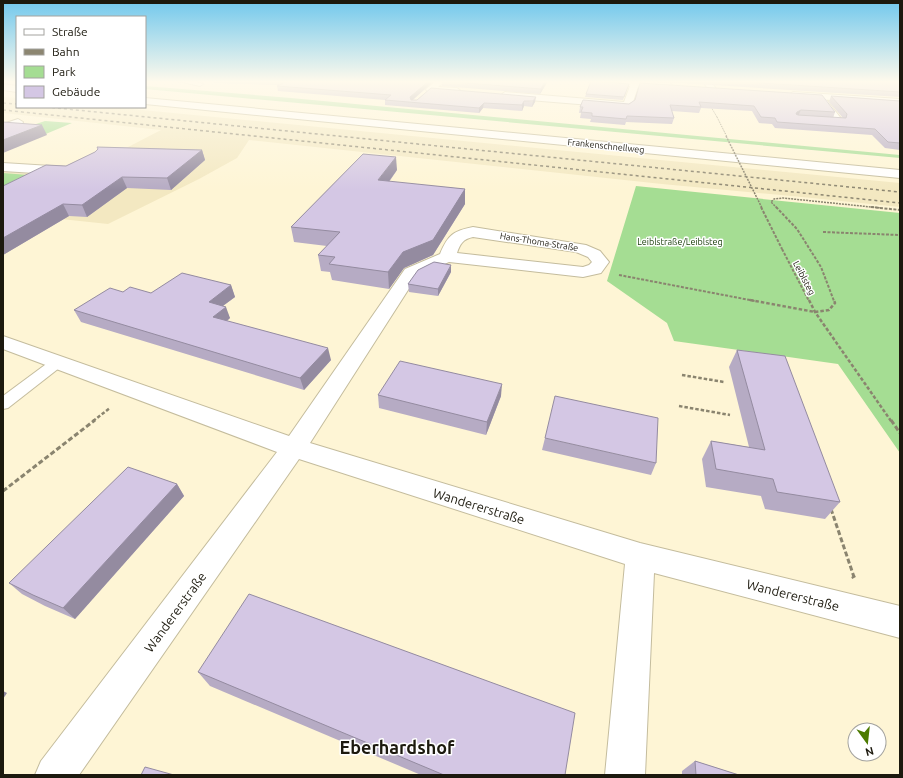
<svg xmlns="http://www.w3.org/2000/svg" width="903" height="778" font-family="Ubuntu,sans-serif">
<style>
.built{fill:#f3e8c1}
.green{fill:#a5dd93}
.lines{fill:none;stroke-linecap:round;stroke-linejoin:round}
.service-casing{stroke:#c4bc9d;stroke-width:2}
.minor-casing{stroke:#c4bc9d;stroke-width:2}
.trunk-casing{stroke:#c4bc9d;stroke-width:2}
.path-far5{stroke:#8a846f;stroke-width:1;stroke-dasharray:1.5 1;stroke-linecap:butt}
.path-far4{stroke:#8a846f;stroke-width:1.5;stroke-dasharray:2 1;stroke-linecap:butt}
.path-far3{stroke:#8a846f;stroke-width:2;stroke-dasharray:3 1.5;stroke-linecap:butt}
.path-far2{stroke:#8a846f;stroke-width:2.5;stroke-dasharray:3.5 2;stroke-linecap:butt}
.path-far1{stroke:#8a846f;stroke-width:3;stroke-dasharray:5 2.5;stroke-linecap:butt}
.path{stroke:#8a846f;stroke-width:4;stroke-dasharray:6 3;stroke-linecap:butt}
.service{fill:#fff;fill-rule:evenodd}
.minor{fill:#fff;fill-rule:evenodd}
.trunk{fill:#fff;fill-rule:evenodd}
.rail{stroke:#8c8671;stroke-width:1.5;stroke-dasharray:3 3;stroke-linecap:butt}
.path-bridge-far2{stroke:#8a846f;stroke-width:1;stroke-dasharray:1.5 1;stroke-linecap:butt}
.path-bridge-far1{stroke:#8a846f;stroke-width:1.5;stroke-dasharray:2 1;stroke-linecap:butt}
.path-bridge{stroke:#8a846f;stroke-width:2;stroke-dasharray:3 1.5;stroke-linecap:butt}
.wall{fill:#b6abc4}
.shaded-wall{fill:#948ba0}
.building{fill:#d4c7e4;stroke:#948ba0}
.labels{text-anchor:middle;stroke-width:3;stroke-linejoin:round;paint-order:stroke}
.far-street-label{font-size:9px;fill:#1c190e;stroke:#fff}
.far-park-label{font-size:9px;fill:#153a05;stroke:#fff}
.near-street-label{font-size:13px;fill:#1c190e;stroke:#fff}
.near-district-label{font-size:18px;font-weight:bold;fill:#1c190e;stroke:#fff}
</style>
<rect width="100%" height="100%" fill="#fef5d5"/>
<polygon class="built" points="3,97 17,98 17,107 111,107 900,183 900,207 802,197 662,184 249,140 237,158 199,179 108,224 61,219 3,255 3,171 74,175 161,130 3,113"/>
<g class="green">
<polygon points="145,86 291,98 900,155 900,158 145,89"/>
<polygon points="45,121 72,123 3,152 3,135"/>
<polygon points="3,173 41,176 3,197"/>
<polygon points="636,186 900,213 900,453 838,364 674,341 667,323 607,281"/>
</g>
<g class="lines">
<g class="service-casing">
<g id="service">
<polygon points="178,81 191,81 203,84 200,86"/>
<polygon points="821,98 825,98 843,121 843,123 826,122 826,120 836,120 820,99"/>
<polygon points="58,358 63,359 65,362 63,365 8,408 3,409 3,396 53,359"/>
</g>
</g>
<g class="minor-casing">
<g id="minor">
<polygon points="436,81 445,81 438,87 457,88 461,91 457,94 427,91 426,89"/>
<polygon points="587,81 629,81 669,83 673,86 669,89 638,87 632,105 627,108 505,98 501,95 505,92 624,102 630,86 591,83"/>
<polygon points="703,81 711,81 716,89 715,91 709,91"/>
<polygon points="793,92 900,99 900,105 790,97 789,95"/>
<polygon points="18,119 23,122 22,124 3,130 3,124"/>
<polygon points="3,163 67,167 71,168 73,171 71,174 67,175 3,171"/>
<path d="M473,227L586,245L600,251L609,262L601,273L583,277L449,262L417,276L310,443L640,543L900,606V638L654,573L645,775H605L625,564L299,459L79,775H35L41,761L277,452L3,349V336L289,436L405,269L440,254C448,235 453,231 473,227ZM473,237L576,252L588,257L592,262L589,265L583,267L457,253C460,244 463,239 473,237Z"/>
</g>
</g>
<g class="trunk-casing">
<g id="trunk">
<polygon points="3,84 17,86 17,92 3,90"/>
<polygon points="145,98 900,170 900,178 145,104"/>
</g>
</g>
<polyline class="path-far5" points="711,107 717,117"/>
<polyline class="path-far4" points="777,208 771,202 774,199 783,198 881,208"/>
<g class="path-far3">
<polyline points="776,207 797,229 821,267 834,301"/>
<polyline points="871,207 900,210"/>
<polyline points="823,232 900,235"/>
<polyline points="782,249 809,301"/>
<polyline points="619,275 755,301"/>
</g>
<g class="path-far2">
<polyline points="750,300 815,312 829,310 835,303 834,300"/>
<polyline points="809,300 815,312 891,421"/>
<polyline points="682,375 724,382"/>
<polyline points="679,406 730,415"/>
<polyline points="93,421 110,408"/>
</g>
<g class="path-far1">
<polyline points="891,420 900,433"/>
<polyline points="3,491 95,420"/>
<polyline points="831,509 854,577"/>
</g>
<polyline class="path" points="853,576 854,578"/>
<use href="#service" class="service"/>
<use href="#minor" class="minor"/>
<use href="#trunk" class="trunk"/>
<g class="rail">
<polyline points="3,103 17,104"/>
<polyline points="46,107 900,192"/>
<polyline points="3,110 900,203"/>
</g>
<polyline class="path-bridge-far2" points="717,117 727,137"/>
<polyline class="path-bridge-far1" points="726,136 762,208"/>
<polyline class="path-bridge" points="761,207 782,249"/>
</g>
<g class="wall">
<polygon points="214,81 434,81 413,100 417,100 431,88 535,102 532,107 524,106 522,111 483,108 479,113 385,105 385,100 278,91 277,86 278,85 215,83"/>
<polygon points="442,81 548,81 540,94 442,86"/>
<polygon points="649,81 900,81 900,97"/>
<polygon points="640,83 835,112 833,118 843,118 829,102 831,96 900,101 900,150 885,148 872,135 775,128 772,124 759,123 752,111 701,108 699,113 672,111 674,118 672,124 626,122 625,125 590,122 591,119 580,118 581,113 579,113 580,107 629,104 635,100"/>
<polygon points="628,87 623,100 585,97 586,94"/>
<polygon points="97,147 202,150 205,160 171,190 127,188 87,217 69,216 3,255 3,186 66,166 95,152 98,149"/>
<polygon points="397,170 389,182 465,189 465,204 433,255 404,268 389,289 332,280 330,272 321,271 318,255 327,246 294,242 291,227"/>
<polygon points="451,272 438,296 409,292 408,284"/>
<polygon points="231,285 235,297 223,306 230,318 227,321 331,360 304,390 81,322 74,310 151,293"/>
<polygon points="737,350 840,502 825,519 765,509 761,496 706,487 702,459 711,441 749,447 729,367"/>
<polygon points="378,395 501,396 486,435 379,408"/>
<polygon points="545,438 656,463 651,475 542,450"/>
<polygon points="177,484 184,496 75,619 45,606 22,594 9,583"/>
<polygon points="198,672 565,775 421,775 210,686"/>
<polygon points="695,761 739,775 682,775 682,771"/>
</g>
<g class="shaded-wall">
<polygon points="429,81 434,81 410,102 410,97"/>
<polygon points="545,81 548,81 540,94 541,89"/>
<polygon points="536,97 535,102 532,107 533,101"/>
<polygon points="524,101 524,106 522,111 522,105"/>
<polygon points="484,103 483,108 479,113 479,108"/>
<polygon points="801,110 798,116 794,118 797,112"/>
<polygon points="42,125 47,135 3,153 3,140"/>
<polygon points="202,150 205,160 171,190 167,178"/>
<polygon points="396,157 397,170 379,195 378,180"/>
<polygon points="122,177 127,188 87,217 82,205"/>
<polygon points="465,189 465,204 433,255 404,268 389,289 388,272 403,252"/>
<polygon points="63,204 69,216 3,255 3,238"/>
<polygon points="451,265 451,272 438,296 438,289"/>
<polygon points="231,285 235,297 213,313 209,302"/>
<polygon points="226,307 230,318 217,329 213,317"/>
<polygon points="328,348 331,360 304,390 300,378"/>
<polygon points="502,384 501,396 486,435 487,422"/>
<polygon points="177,484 184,496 75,619 63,608"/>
<polygon points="3,691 7,693 3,699"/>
</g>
<g class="building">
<polygon points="286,81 429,81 410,97 411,100 417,100 431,88 536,97 533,101 524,101 522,105 484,103 479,108 385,100 391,95 277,86 288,81"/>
<polygon points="442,81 545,81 541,89"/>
<polygon points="591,81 593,81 629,84 624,97 586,94"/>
<polygon points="731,81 900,81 900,92"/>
<polygon points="640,83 822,95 835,112 801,110 797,112 796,114 798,115 846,118 847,114 831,96 900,101 900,143 888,142 875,129 777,122 775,118 761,117 754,106 699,102 701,107 670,105 674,118 627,116 626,119 592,116 592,113 581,112 583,107 580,107 583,100 629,104 635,100"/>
<polygon points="3,122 42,125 3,140"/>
<polygon points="97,147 202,150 167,178 122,177 82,205 63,204 3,238 3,186 46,165 66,166 95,152 98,149"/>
<polygon points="363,154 396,157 378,180 465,189 433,240 403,252 388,272 329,264 335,257 318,255 340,232 291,227"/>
<polygon points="434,262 451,265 438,289 408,284 418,270"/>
<polygon points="182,273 231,285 209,302 226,307 213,317 328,348 300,378 74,310 110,288 123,292 130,287 151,293"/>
<polygon points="737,350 785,356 840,502 777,492 773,479 716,469 711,441 765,450"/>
<polygon points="400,361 502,384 487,422 378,395"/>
<polygon points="555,396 658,418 656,463 545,438"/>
<polygon points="128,467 177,484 63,608 33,595 9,583"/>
<polygon points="249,594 575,713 565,775 444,775 198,672"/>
<polygon points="695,761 739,775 696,775"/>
<polygon points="145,767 174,775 141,775"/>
</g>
<linearGradient id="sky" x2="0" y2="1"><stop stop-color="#71c8ed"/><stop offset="0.43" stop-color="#fffaec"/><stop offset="1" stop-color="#fffaec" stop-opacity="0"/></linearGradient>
<rect width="903" height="190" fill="url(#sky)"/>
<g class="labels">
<g class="far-street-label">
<text transform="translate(606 146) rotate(6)" y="3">Frankenschnellweg</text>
<text transform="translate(539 242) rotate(9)" y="3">Hans-Thoma-Straße</text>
<text transform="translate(804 278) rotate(62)" y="3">Leiblsteg</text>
</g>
<g class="far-park-label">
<text x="680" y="245">Leiblstraße/Leiblsteg</text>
</g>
<g class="near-street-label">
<text transform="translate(479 506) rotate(17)" y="5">Wandererstraße</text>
<text transform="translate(793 595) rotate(14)" y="5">Wandererstraße</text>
<text transform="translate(175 612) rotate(-54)" y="5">Wandererstraße</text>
</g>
<g class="near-district-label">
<text x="397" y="754">Eberhardshof</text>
</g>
</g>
<rect width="903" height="778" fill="none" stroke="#1c190e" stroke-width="8"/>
<rect x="16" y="16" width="130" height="92" fill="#ffffff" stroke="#a4a39f"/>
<rect x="24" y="29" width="20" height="6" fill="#ffffff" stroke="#a4a39f"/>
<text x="52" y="36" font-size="12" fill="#1c190e">Straße</text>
<rect x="24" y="49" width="20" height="6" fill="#8c8671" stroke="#a4a39f"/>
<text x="52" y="56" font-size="12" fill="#1c190e">Bahn</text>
<rect x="24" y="66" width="20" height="12" fill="#a5dd93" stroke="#a4a39f"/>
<text x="52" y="76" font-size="12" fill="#1c190e">Park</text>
<rect x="24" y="86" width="20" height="12" fill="#d4c7e4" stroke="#a4a39f"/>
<text x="52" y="96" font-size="12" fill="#1c190e">Gebäude</text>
<g transform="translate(867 742) rotate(165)"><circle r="19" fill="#ffffff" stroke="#a4a39f"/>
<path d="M0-3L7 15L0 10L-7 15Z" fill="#4c7a00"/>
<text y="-6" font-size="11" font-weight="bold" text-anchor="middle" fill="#1c190e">N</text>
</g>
</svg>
